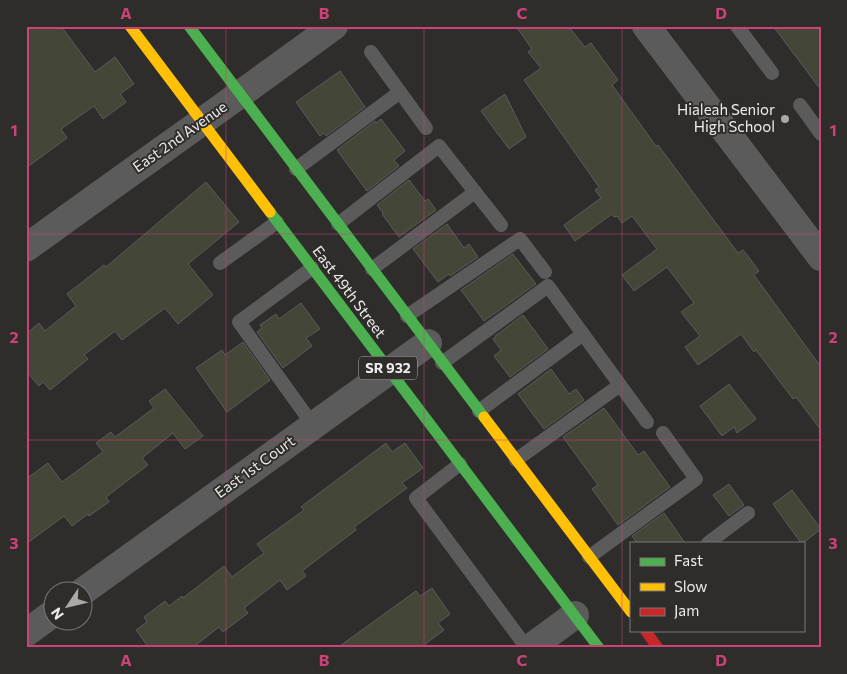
<svg xmlns="http://www.w3.org/2000/svg" width="847" height="674" font-family="Commissioner,sans-serif">
<style>
.building{fill:#444638;stroke:#5b5b59}
.lines{fill:none;stroke-linecap:round;stroke-linejoin:round}
.lane{stroke:#5c5b5b;stroke-width:14}
.street{stroke:#5c5b5b;stroke-width:28}
.fast{stroke:#4caf50;stroke-width:11}
.slow{stroke:#ffc107;stroke-width:11}
.jam{stroke:#c62828;stroke-width:11}
.grid{fill:none;stroke:#cb4278;stroke-width:1;stroke-opacity:0.55}
.poi-dot{fill:#aaa9a7;stroke:#2f2d2a;stroke-width:2}
.labels{text-anchor:middle;stroke-width:4;stroke-linejoin:round;paint-order:stroke}
.shield{fill:#2f2d2a;stroke:#b4b3b0;stroke-width:1}
.shield-label{font-size:14px;font-weight:bold;fill:#edecea}
.poi-label{font-size:15px;fill:#edecea;stroke:#2f2d2a;text-anchor:end}
.street-label{font-size:15px;fill:#edecea;stroke:#2f2d2a}
.neatline{fill:none;stroke:#cb4278;stroke-width:2}
.grid-label{font-size:16px;text-anchor:middle;font-weight:bold;fill:#cb4278}
</style>
<rect width="100%" height="100%" fill="#2e2d2b"/>
<g class="building">
<polygon points="26,26 61,26 95,72 115,57 134,84 120,94 126,102 103,119 94,106 61,129 67,138 26,168"/>
<polygon points="516,26 568,26 585,47 591,43 618,80 612,85 656,146 658,145 738,253 743,250 751,260 759,271 754,275 821,367 821,430 796,397 793,399 756,350 754,352 741,334 698,365 685,347 700,336 681,312 694,303 667,267 634,291 622,275 657,249 632,216 622,223 617,216 614,217 612,214 575,241 564,225 601,198 595,190 599,187 524,80 541,68 528,52 532,49"/>
<polygon points="773,26 821,26 821,90"/>
<polygon points="340,71 365,107 326,136 324,133 320,136 296,102"/>
<polygon points="505,94 526,137 509,149 481,111"/>
<polygon points="381,119 405,151 394,160 399,166 367,191 337,150 375,121 376,123"/>
<polygon points="409,180 425,201 428,199 436,210 399,237 382,214 383,213 377,205"/>
<polygon points="206,182 239,222 188,264 213,295 178,324 165,308 122,340 115,331 84,355 88,359 50,390 43,382 39,386 26,371 26,334 39,323 45,331 76,306 67,294 104,265 106,267"/>
<polygon points="447,224 464,248 469,244 478,257 450,276 449,274 438,282 413,249"/>
<polygon points="513,254 536,284 484,321 461,290"/>
<polygon points="301,303 320,329 306,338 312,346 283,368 257,332 262,328 260,325 276,314 279,319"/>
<polygon points="523,315 548,349 510,377 494,356 501,350 493,339 496,337 495,336"/>
<polygon points="243,342 270,380 227,412 196,368 222,350 225,355"/>
<polygon points="551,369 569,394 576,389 584,400 544,429 518,394"/>
<polygon points="729,384 756,419 737,433 734,427 722,436 700,406"/>
<polygon points="165,389 203,436 185,449 173,433 142,458 148,465 106,497 109,502 89,516 88,514 72,526 64,516 26,544 26,479 48,463 62,482 103,452 96,443 111,432 115,437 154,408 149,401"/>
<polygon points="604,408 638,455 644,451 670,487 618,525 592,489 598,485 563,437"/>
<polygon points="386,443 392,452 405,443 423,468 402,483 407,488 354,527 356,530 302,571 306,576 287,590 280,580 244,608 248,613 223,632 219,627 192,648 149,648 136,630 147,622 144,617 165,601 169,606 182,596 183,598 224,566 232,577 264,553 257,544 304,510 301,507 310,500"/>
<polygon points="729,484 744,505 729,516 713,495"/>
<polygon points="792,490 821,529 803,543 801,543 773,504"/>
<polygon points="664,513 685,543 637,543 632,536"/>
<polygon points="432,588 450,614 438,623 444,630 420,648 337,648 416,591 420,596"/>
</g>
<g class="lines">
<g class="lane">
<polyline points="737,26 772,73"/>
<polyline points="400,92 426,128"/>
<polyline points="800,105 821,134"/>
<polyline points="296,169 400,92 371,52"/>
<polyline points="338,224 439,146 501,225"/>
<polyline points="220,263 277,222"/>
<polyline points="312,268 239,322 313,425"/>
<polyline points="372,269 475,192"/>
<polyline points="407,316 520,239 545,272"/>
<polyline points="442,363 548,286 647,422"/>
<polyline points="479,411 583,334"/>
<polyline points="516,460 620,385"/>
<polyline points="460,464 416,498 527,648"/>
<polyline points="708,543 748,513"/>
<polyline points="589,557 696,479 663,433"/>
</g>
<g class="street">
<polyline points="646,26 821,257"/>
<path d="M26,248C129,173 232,101 334,26"/>
<polyline points="82,592 428,343"/>
<polyline points="26,633 52,614"/>
<polyline points="530,648 575,615"/>
</g>
<g class="fast">
<polyline points="189,26 484,417"/>
<polyline points="270,212 599,648"/>
</g>
<g class="slow">
<polyline points="130,26 270,212"/>
<polyline points="484,417 631,612"/>
</g>
<polyline class="jam" points="645,630 658,648"/>
</g>
<path class="grid" d="M226,26V648M424,26V648M622,26V648M26,234H821M26,440H821"/>
<circle class="poi-dot" cx="785" cy="119" r="5"/>
<g class="labels">
<rect class="shield" x="359" y="356.5" width="58" height="23" rx="4"/>
<g class="shield-label">
<text x="388" y="373">SR 932</text>
</g>
<g class="poi-label">
<text x="775" y="115">Hialeah Senior<tspan x="775" dy="17">High School</tspan></text>
</g>
<g class="street-label">
<text transform="translate(180 137) rotate(-35)" y="5">East 2nd Avenue</text>
<text transform="translate(349 292) rotate(53)" y="5">East 49th Street</text>
<text transform="translate(255 467) rotate(-36)" y="5">East 1st Court</text>
</g>
</g>
<rect width="847" height="674" fill="none" stroke="#2f2d2a" stroke-width="55"/>
<rect x="630" y="542" width="175" height="90" fill="#2f2d2a" stroke="#7b7977"/>
<rect x="640" y="558" width="25" height="8" fill="#4caf50" stroke="#7b7977"/>
<text x="674" y="566" font-size="15" fill="#edecea">Fast</text>
<rect x="640" y="583" width="25" height="8" fill="#ffc107" stroke="#7b7977"/>
<text x="674" y="592" font-size="15" fill="#edecea">Slow</text>
<rect x="640" y="608" width="25" height="8" fill="#c62828" stroke="#7b7977"/>
<text x="674" y="616" font-size="15" fill="#edecea">Jam</text>
<g transform="translate(68 606) rotate(235)"><circle r="24" fill="#2f2d2a" stroke="#7b7977"/>
<path d="M0-4L9 19L0 12L-9 19Z" fill="#aaa9a7"/>
<text y="-8" font-size="14" font-weight="bold" text-anchor="middle" fill="#edecea">N</text>
</g>
<rect x="28" y="28" width="792" height="618" class="neatline"/>
<g class="grid-label">
<text x="126" y="19">A</text>
<text x="324" y="19">B</text>
<text x="522" y="19">C</text>
<text x="721" y="19">D</text>
<text x="14" y="136">1</text>
<text x="833" y="136">1</text>
<text x="14" y="343">2</text>
<text x="833" y="343">2</text>
<text x="14" y="549">3</text>
<text x="833" y="549">3</text>
<text x="126" y="666">A</text>
<text x="324" y="666">B</text>
<text x="522" y="666">C</text>
<text x="721" y="666">D</text>
</g>
</svg>
